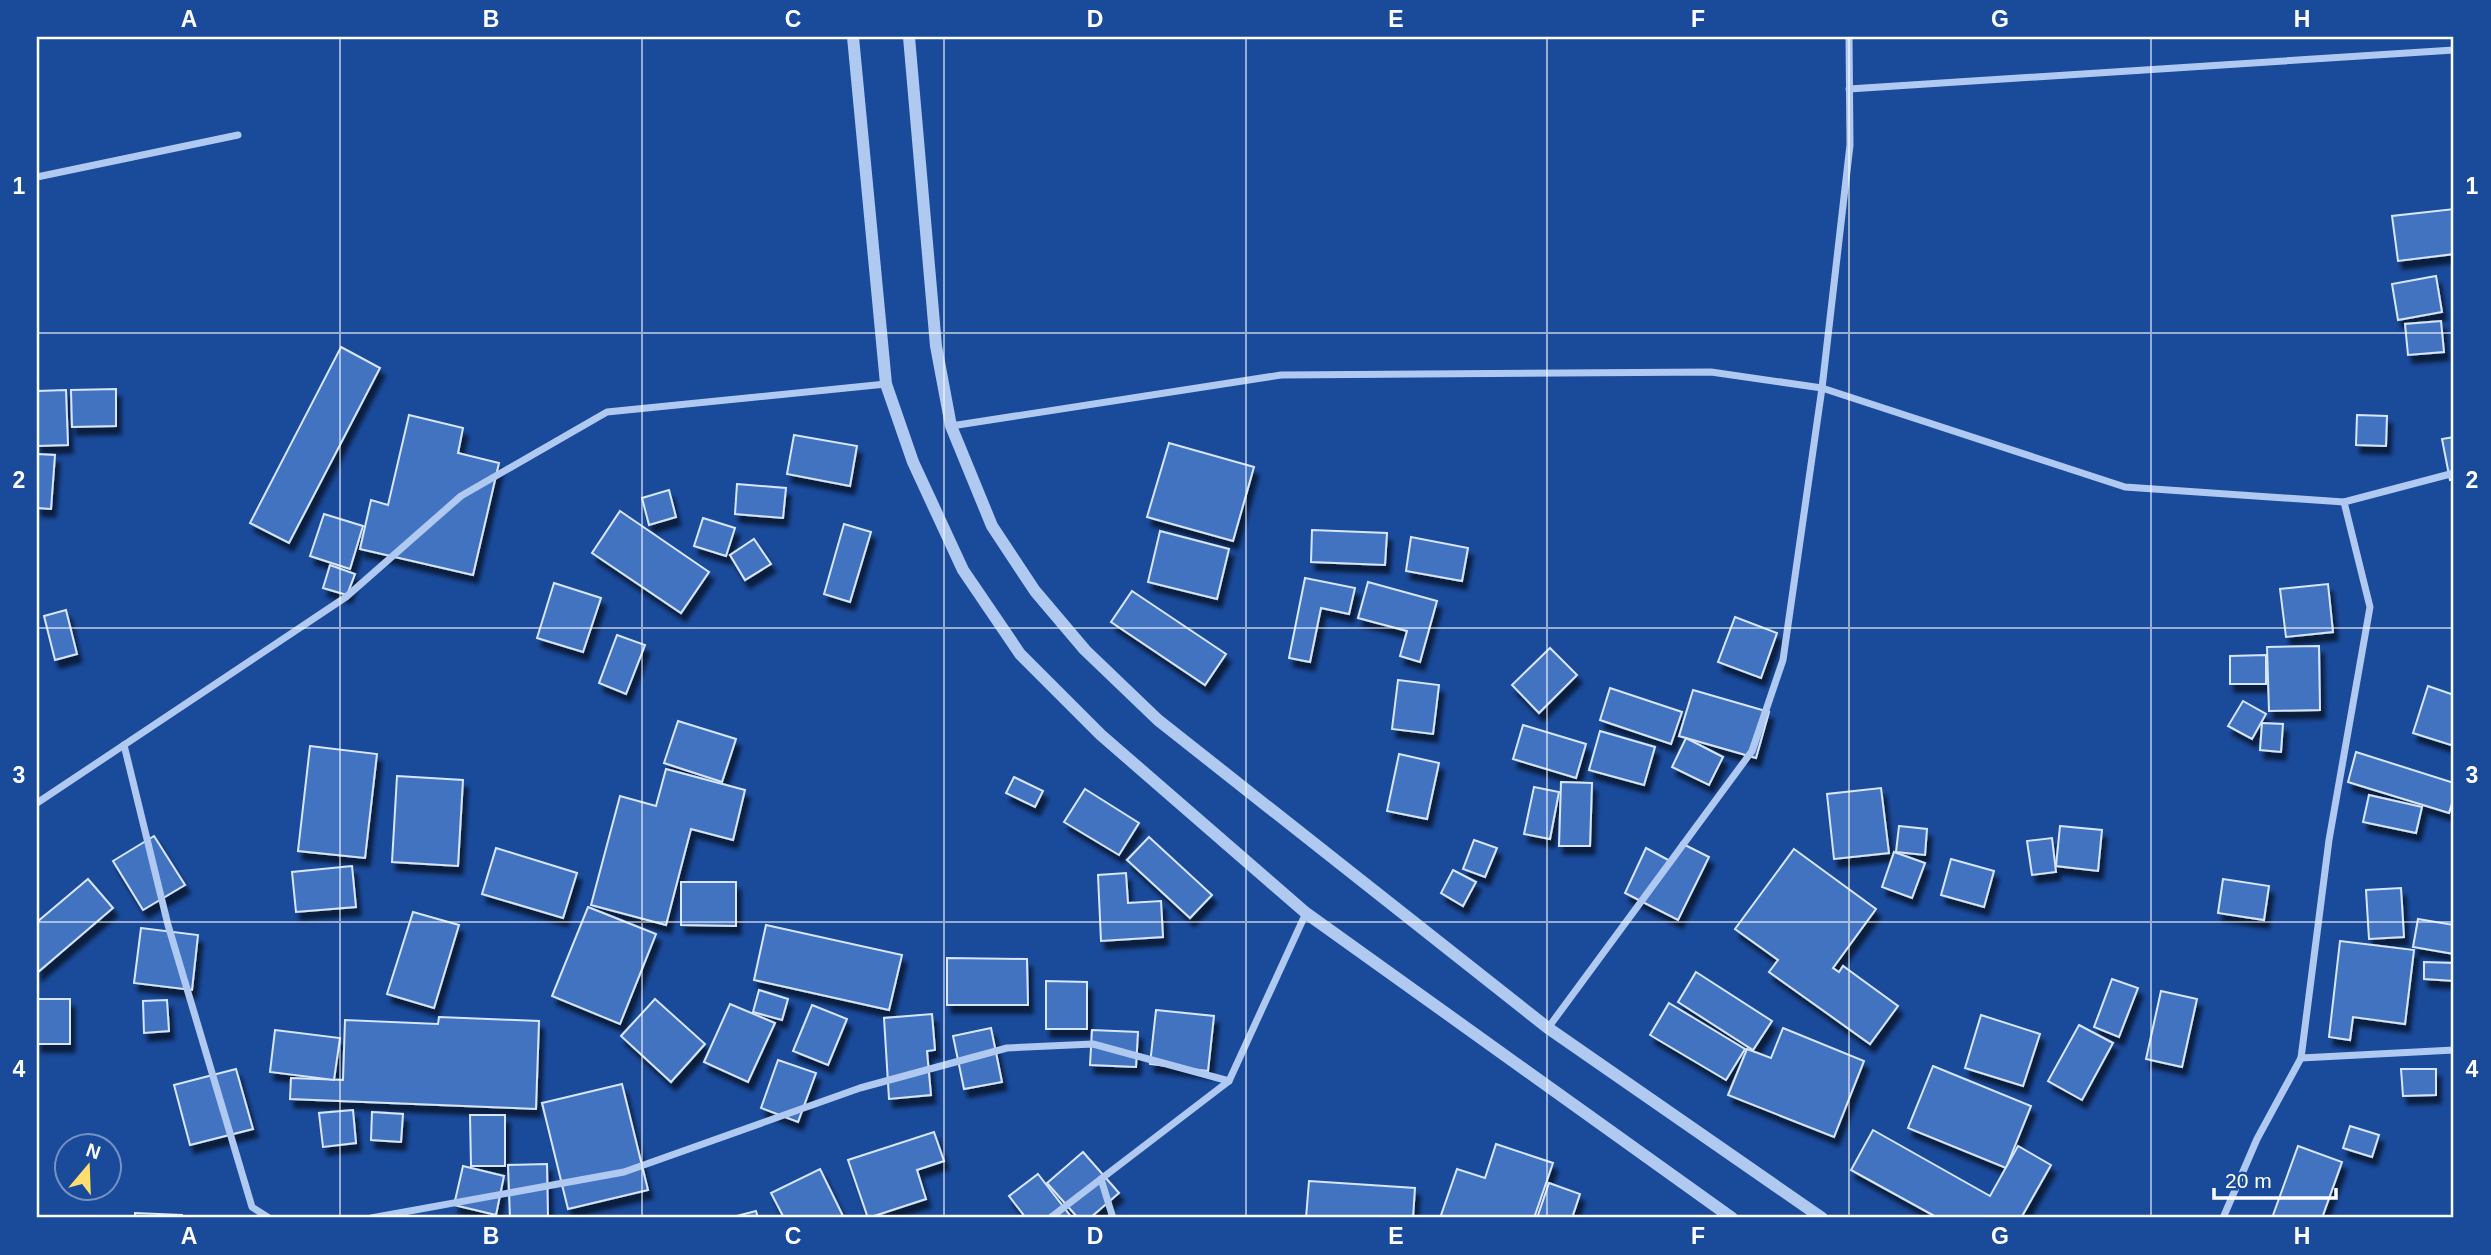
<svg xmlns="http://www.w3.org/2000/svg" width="2491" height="1255" font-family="Helvetica,sans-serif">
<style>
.building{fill:#4373c1;stroke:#d7e6fc;stroke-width:2;filter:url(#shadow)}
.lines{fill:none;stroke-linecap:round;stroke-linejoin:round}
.minor{stroke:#b0c9f1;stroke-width:7}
.tertiary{stroke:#b0c9f1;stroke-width:12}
.grid{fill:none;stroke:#fff;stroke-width:2;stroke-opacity:0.55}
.neatline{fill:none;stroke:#fff;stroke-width:2.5}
.grid-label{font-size:23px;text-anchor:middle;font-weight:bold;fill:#fff}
</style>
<defs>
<filter id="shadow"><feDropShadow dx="4.5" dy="8" stdDeviation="2" flood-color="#0009"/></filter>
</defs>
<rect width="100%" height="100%" fill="#1a4a9a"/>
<g class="building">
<polygon points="2454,209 2454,254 2398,261 2392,216"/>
<polygon points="2436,276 2442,312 2398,320 2392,284"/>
<polygon points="2441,321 2444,352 2408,355 2405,324"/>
<polygon points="341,347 380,368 289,543 250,523"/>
<polygon points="116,389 116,426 72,427 71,390"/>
<polygon points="66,390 68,445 37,446 37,391"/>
<polygon points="409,415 463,428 458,453 499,463 473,575 360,549 371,500 388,505"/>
<polygon points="2357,415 2387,416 2386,446 2356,445"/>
<polygon points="794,435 857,446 850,486 787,474"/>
<polygon points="2454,437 2454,479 2450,480 2442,439"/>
<polygon points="1169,443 1254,467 1233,541 1147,517"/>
<polygon points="37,454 55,455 51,509 37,508"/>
<polygon points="737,484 786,488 783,518 735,514"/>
<polygon points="669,490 676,517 649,525 642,498"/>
<polygon points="620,511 709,572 681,613 592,553"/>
<polygon points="324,514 363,526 350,569 310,556"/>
<polygon points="703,518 735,528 726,556 694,546"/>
<polygon points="844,524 871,532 850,602 824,594"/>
<polygon points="1312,530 1387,533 1385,565 1311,562"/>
<polygon points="1160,531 1229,549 1217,599 1148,582"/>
<polygon points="1411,537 1468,548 1462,581 1406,571"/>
<polygon points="754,539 771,564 745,580 730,555"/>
<polygon points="330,565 355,574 347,595 323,588"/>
<polygon points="1305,578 1355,588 1349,614 1321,608 1310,662 1289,658"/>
<polygon points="1368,582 1437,601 1420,662 1400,656 1407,631 1358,618"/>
<polygon points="554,583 601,598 583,652 537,638"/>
<polygon points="2328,584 2333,632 2286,637 2280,589"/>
<polygon points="1132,591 1226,654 1205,685 1111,622"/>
<polygon points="66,610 77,654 55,660 44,616"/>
<polygon points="1735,617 1777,633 1761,678 1718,662"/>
<polygon points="617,635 645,645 626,694 599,683"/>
<polygon points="2319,646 2320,710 2269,711 2267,647"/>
<polygon points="1550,648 1577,675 1539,713 1512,685"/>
<polygon points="2266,655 2266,684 2230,684 2230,656"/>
<polygon points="1398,680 1439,685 1433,734 1392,729"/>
<polygon points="2428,686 2454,695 2454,746 2413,733"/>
<polygon points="1610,688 1682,712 1671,744 1600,720"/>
<polygon points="1693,690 1769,712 1756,758 1679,736"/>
<polygon points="2243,701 2266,714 2252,739 2228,726"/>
<polygon points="678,721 736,739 722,782 664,763"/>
<polygon points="2262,723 2283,724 2281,752 2260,750"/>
<polygon points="1523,725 1586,744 1576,778 1513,759"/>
<polygon points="1600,731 1655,747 1644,785 1589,770"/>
<polygon points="1686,738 1723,757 1709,785 1672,767"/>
<polygon points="310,746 377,754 365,858 298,851"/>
<polygon points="2356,752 2454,783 2454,797 2449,813 2348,782"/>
<polygon points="1399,754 1439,763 1427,819 1387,811"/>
<polygon points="666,769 745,790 733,840 691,829 666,925 591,905 620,796 656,806"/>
<polygon points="397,776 463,780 458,866 392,862"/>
<polygon points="1014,777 1043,791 1035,807 1006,793"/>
<polygon points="1561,782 1592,783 1590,846 1559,846"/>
<polygon points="1534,787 1559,792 1550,839 1524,834"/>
<polygon points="1881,788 1889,853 1834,859 1827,794"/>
<polygon points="1085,789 1139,823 1119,855 1064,822"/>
<polygon points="2369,795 2422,807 2416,833 2363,822"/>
<polygon points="1899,826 1927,829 1925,855 1896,852"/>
<polygon points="2060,826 2102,830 2098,871 2056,866"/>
<polygon points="154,836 185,885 143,910 113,861"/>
<polygon points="1149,837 1212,895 1190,918 1127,860"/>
<polygon points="2052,838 2056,872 2032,875 2027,841"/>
<polygon points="1474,840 1497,848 1485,877 1463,869"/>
<polygon points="1681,843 1709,857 1678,920 1625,893 1646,848 1672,862"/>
<polygon points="496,848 577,873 563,918 482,894"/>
<polygon points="1794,849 1876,909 1833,968 1839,972 1843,966 1898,1006 1870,1044 1769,972 1778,960 1735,929"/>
<polygon points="1894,852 1925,863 1912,898 1882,887"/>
<polygon points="1951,859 1994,871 1984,907 1941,895"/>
<polygon points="352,866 356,907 296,912 292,872"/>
<polygon points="1453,870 1476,882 1463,906 1441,893"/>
<polygon points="1126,873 1128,903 1161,901 1163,937 1101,941 1098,875"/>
<polygon points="88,879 113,908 37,973 37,922"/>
<polygon points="2223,879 2269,886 2264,920 2218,913"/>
<polygon points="681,882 736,882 736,926 681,925"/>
<polygon points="2401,888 2404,937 2369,939 2366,890"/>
<polygon points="588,907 656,934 620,1024 552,996"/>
<polygon points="413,912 459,925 434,1008 387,994"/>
<polygon points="2418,919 2454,925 2454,954 2413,947"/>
<polygon points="766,925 902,955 889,1010 754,980"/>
<polygon points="141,928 198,935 192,990 134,983"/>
<polygon points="2340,941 2414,950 2405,1024 2353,1017 2350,1040 2329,1037"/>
<polygon points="947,958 1027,959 1028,1005 947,1005"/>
<polygon points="2424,962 2454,963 2454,981 2424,979"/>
<polygon points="1696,972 1772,1021 1753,1050 1678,1002"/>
<polygon points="2112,979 2138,988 2119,1037 2094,1027"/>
<polygon points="1046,981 1087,982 1087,1029 1046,1029"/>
<polygon points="759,990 788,999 782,1020 753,1012"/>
<polygon points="2161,991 2197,999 2182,1067 2146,1059"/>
<rect x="37" y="999" width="33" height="45"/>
<polygon points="655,999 705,1044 671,1082 621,1036"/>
<polygon points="167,1000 169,1031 144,1033 143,1001"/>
<polygon points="1669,1003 1745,1049 1726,1080 1650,1035"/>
<polygon points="730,1004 775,1023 748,1082 704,1062"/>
<polygon points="812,1005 847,1019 828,1065 793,1051"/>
<polygon points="1156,1010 1214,1016 1208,1071 1150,1064"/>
<polygon points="932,1014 935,1050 927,1051 931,1095 889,1099 884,1018"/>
<polygon points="1981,1015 2040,1034 2023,1086 1965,1068"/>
<polygon points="439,1017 539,1021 536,1109 290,1099 291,1078 343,1080 345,1020 438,1024"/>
<polygon points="2079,1025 2113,1043 2082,1100 2048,1081"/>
<polygon points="991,1028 1002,1082 964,1089 953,1036"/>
<polygon points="1783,1028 1864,1061 1834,1137 1728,1095 1747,1049 1771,1058"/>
<polygon points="275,1030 340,1038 334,1080 270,1072"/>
<polygon points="1092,1030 1138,1032 1136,1067 1090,1065"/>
<polygon points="778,1060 816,1073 798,1122 761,1108"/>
<polygon points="1933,1066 2031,1106 2006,1168 1908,1128"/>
<polygon points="236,1069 253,1129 190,1145 174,1085"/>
<polygon points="2401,1069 2436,1069 2436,1095 2403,1096"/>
<polygon points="622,1084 648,1190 568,1209 542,1103"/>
<polygon points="353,1110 356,1143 323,1147 319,1113"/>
<polygon points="372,1112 403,1114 401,1142 371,1140"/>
<polygon points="470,1115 505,1115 505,1166 471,1166"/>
<polygon points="2350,1126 2379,1135 2372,1157 2343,1148"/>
<polygon points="1873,1130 1990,1196 2018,1146 2051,1165 2021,1218 1938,1218 1851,1170"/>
<polygon points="934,1132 944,1161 917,1170 926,1199 868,1218 848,1160"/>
<polygon points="1496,1144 1553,1163 1534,1218 1440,1218 1457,1169 1485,1178"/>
<polygon points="2298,1146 2342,1162 2322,1218 2272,1218"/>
<polygon points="1083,1152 1119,1193 1090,1218 1078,1218 1047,1183"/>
<polygon points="547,1164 548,1218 510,1218 508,1165"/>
<polygon points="463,1166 504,1176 496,1215 454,1205"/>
<polygon points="820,1169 844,1218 784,1218 771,1193"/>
<polygon points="1038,1174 1072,1218 1026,1218 1009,1196"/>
<polygon points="1309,1181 1415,1188 1413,1218 1306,1218"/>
<polygon points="1549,1183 1580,1194 1572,1218 1537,1218"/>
<polygon points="756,1211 758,1218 729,1218"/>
<polygon points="135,1213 182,1215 182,1218 135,1218"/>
</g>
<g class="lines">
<g class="minor">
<polyline points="1849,89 2454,50"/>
<polyline points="37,177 238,135"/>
<polyline points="951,426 1281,375 1711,372 1822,388 2125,487 2344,502 2454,473"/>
<polyline points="124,745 168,925 252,1207 269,1218"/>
<polyline points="37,803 346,597 461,496 607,412 886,384"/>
<polyline points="1548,1028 1752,751 1783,660 1822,388 1850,145 1849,37"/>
<polyline points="2301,1058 2454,1050"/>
<polyline points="1101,1179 1113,1218"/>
<polyline points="371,1218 624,1172 860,1088 1007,1048 1093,1044 1229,1081"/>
<polyline points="1050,1218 1229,1081 1306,913"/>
<polyline points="2223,1218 2257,1139 2301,1058 2329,840 2370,607 2344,502"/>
</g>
<g class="tertiary">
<polyline points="853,37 886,384 913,462 963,570 1020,654 1101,735 1306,913 1732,1218"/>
<polyline points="909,37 936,346 951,426 992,526 1035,591 1085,650 1158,720 1548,1028 1822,1218"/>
</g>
</g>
<path class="grid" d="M340,37V1218M642,37V1218M944,37V1218M1246,37V1218M1547,37V1218M1849,37V1218M2151,37V1218M37,333H2454M37,628H2454M37,922H2454"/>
<rect width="2491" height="1255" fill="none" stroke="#1a4a9a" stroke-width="77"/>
<g transform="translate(88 1167) rotate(19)"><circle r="33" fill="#1a4a9a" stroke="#7692c2" stroke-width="2"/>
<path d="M0-5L12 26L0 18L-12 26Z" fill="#ffde70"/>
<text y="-10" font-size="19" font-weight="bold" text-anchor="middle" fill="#ffffff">N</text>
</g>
<path d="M2214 1188v10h122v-10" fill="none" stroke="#ffffff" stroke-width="3.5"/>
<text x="2225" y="1188" font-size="21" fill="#ffffff" stroke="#1a4a9a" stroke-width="5" paint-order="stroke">20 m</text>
<rect x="38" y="38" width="2414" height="1178" class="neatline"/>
<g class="grid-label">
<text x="189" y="27">A</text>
<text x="491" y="27">B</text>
<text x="793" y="27">C</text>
<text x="1095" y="27">D</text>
<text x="1396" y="27">E</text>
<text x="1698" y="27">F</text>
<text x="2000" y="27">G</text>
<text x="2302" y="27">H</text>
<text x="19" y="194">1</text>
<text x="2472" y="194">1</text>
<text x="19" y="488">2</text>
<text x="2472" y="488">2</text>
<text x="19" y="783">3</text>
<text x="2472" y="783">3</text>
<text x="19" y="1077">4</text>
<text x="2472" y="1077">4</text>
<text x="189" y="1244">A</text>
<text x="491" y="1244">B</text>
<text x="793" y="1244">C</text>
<text x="1095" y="1244">D</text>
<text x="1396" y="1244">E</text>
<text x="1698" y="1244">F</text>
<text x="2000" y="1244">G</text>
<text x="2302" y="1244">H</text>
</g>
</svg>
